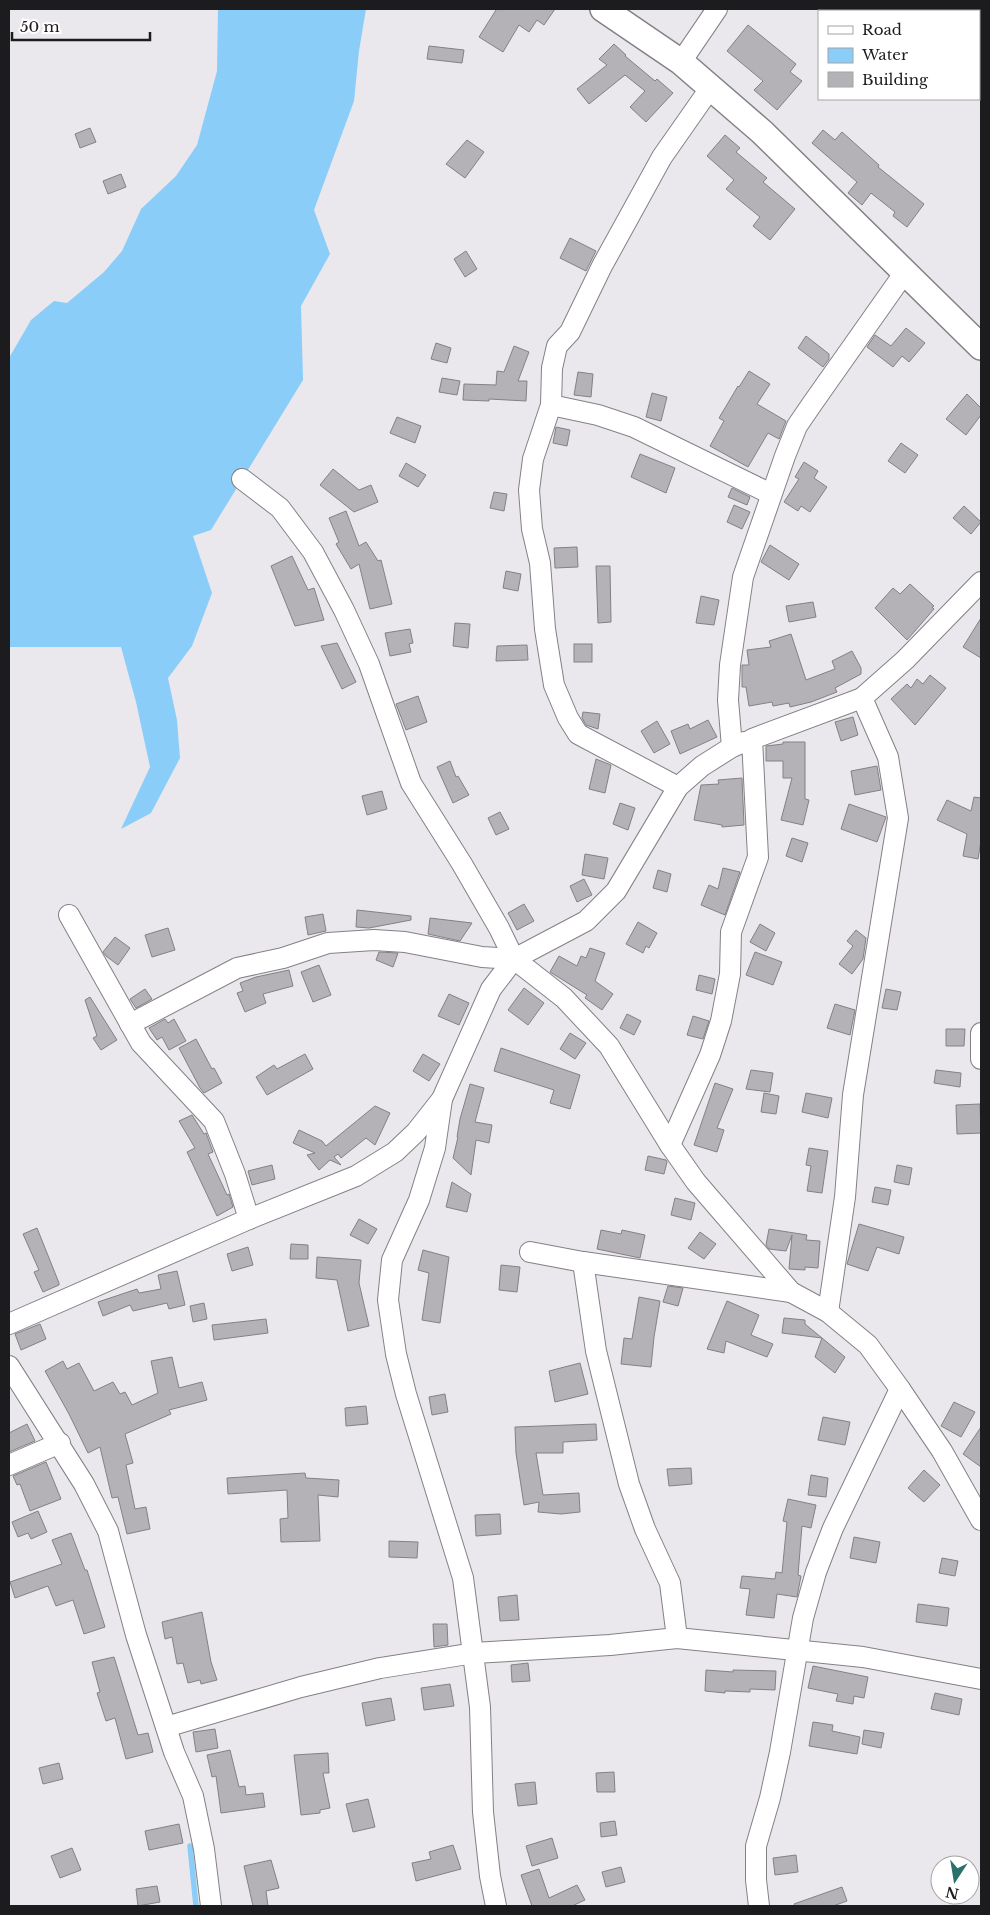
<svg xmlns="http://www.w3.org/2000/svg" width="990" height="1915" font-family="'Libre Baskerville',serif">
<style>
.water{fill:#8acdf9}
.lines{fill:none;stroke-linecap:round;stroke-linejoin:round}
.stream{stroke:#8acdf9;stroke-width:5.5}
.building{fill:#b4b2b7;stroke:#838186}
.minor-casing{stroke:#848186;stroke-width:22}
.tertiary-casing{stroke:#848186;stroke-width:28}
.minor{stroke:#fff;stroke-width:20}
.tertiary{stroke:#fff;stroke-width:25}
</style>
<rect width="100%" height="100%" fill="#ebe8ed"/>
<polygon class="water" points="218,9 366,9 359,51 354,101 314,210 330,254 301,306 303,380 211,530 193,536 212,593 192,646 168,678 177,720 180,758 151,813 121,829 150,767 136,702 121,647 9,647 9,358 31,320 54,301 67,303 104,272 122,251 141,209 176,176 197,145 217,71"/>
<g class="lines">
<polyline class="stream" points="190,1846 196,1906"/>
</g>
<g class="building">
<polygon points="495,9 555,9 544,25 537,20 529,32 519,25 503,52 479,37 496,10"/>
<polygon points="748,25 796,64 790,72 802,81 777,110 754,90 763,81 727,51"/>
<polygon points="614,44 626,55 625,56 655,81 657,79 673,93 646,122 630,107 645,91 625,75 589,104 577,89 607,65 599,59"/>
<polygon points="429,46 464,50 462,63 427,59"/>
<polygon points="90,128 96,142 80,148 75,134"/>
<polygon points="823,130 835,140 842,132 879,165 878,167 924,204 907,227 893,216 895,212 871,193 862,205 848,193 857,182 812,143"/>
<polygon points="725,135 740,148 736,152 767,178 763,182 795,209 770,240 753,226 760,217 726,189 734,180 707,156"/>
<polygon points="467,140 484,152 465,178 446,164"/>
<polygon points="121,174 126,187 108,194 103,181"/>
<polygon points="570,238 596,251 586,271 560,258"/>
<polygon points="466,251 477,269 465,277 454,259"/>
<polygon points="906,328 925,343 909,362 902,356 893,367 867,347 875,335 891,346"/>
<polygon points="806,336 829,354 829,359 823,367 798,348"/>
<polygon points="436,343 451,348 447,363 431,359"/>
<polygon points="514,346 529,352 518,381 527,381 526,401 489,399 489,401 463,400 464,384 496,385 497,371 504,372"/>
<polygon points="749,371 770,384 757,404 786,421 779,439 768,433 748,467 710,446 724,421 719,418 738,386 739,387"/>
<polygon points="578,372 593,374 591,397 574,395"/>
<polygon points="442,378 460,381 457,395 439,392"/>
<polygon points="652,393 667,397 661,421 646,417"/>
<polygon points="967,394 981,408 981,415 966,435 946,419"/>
<polygon points="397,417 421,426 415,443 390,433"/>
<polygon points="556,427 570,430 567,446 553,443"/>
<polygon points="901,443 918,455 905,473 888,461"/>
<polygon points="640,454 675,468 666,493 631,477"/>
<polygon points="804,462 818,471 814,478 827,487 810,512 801,506 798,511 784,502 799,479 795,477"/>
<polygon points="406,463 426,475 418,487 399,476"/>
<polygon points="333,469 359,490 371,485 378,502 354,512 320,485"/>
<polygon points="732,488 750,497 747,505 728,497"/>
<polygon points="494,492 507,494 504,511 490,508"/>
<polygon points="734,505 750,512 742,529 727,522"/>
<polygon points="964,506 981,522 971,534 953,518"/>
<polygon points="346,511 359,546 366,542 378,561 381,560 392,604 370,609 359,564 351,569 336,544 339,542 329,518"/>
<polygon points="770,545 799,564 789,580 761,562"/>
<polygon points="577,547 578,567 555,568 554,548"/>
<polygon points="292,556 308,590 314,588 324,620 295,626 271,566"/>
<polygon points="596,566 610,566 611,622 598,623"/>
<polygon points="506,571 521,574 518,591 503,588"/>
<polygon points="910,584 934,606 932,607 934,609 907,640 875,608 893,588 900,594"/>
<polygon points="701,596 719,600 714,625 696,623"/>
<polygon points="813,602 816,617 789,622 786,606"/>
<polygon points="981,618 981,658 963,647"/>
<polygon points="455,623 470,624 468,648 453,646"/>
<polygon points="410,629 413,643 409,644 411,652 390,656 385,633"/>
<polygon points="791,634 806,680 835,669 832,661 852,651 861,668 861,674 835,688 837,692 811,702 790,707 789,703 773,706 772,702 749,706 746,687 742,687 742,665 749,665 747,650 771,647 769,641"/>
<polygon points="337,643 356,682 342,689 321,646"/>
<rect x="574" y="644" width="18" height="18"/>
<polygon points="527,645 528,660 496,661 497,646"/>
<polygon points="930,675 946,688 915,725 891,699 907,684 911,688 917,679 923,684"/>
<polygon points="418,696 427,722 406,730 396,704"/>
<polygon points="583,712 600,714 598,729 586,725 582,718"/>
<polygon points="853,717 858,735 841,741 835,722"/>
<polygon points="708,720 717,737 680,754 671,731 688,724 690,729"/>
<polygon points="657,721 670,744 654,753 641,731"/>
<polygon points="783,742 805,742 805,799 809,800 803,825 781,820 792,778 783,778 783,761 766,761 766,746 783,744"/>
<polygon points="596,759 611,765 605,793 589,789"/>
<polygon points="450,761 456,777 458,776 469,795 453,803 437,767"/>
<polygon points="877,766 881,790 855,795 851,771"/>
<polygon points="742,778 744,825 722,827 722,825 694,820 701,785 719,784 718,780"/>
<polygon points="382,791 387,809 367,815 362,796"/>
<polygon points="974,797 981,798 981,841 978,859 963,856 967,834 937,820 947,800 971,811"/>
<polygon points="620,803 635,808 628,830 613,824"/>
<polygon points="849,804 886,817 877,842 841,829"/>
<polygon points="500,812 509,829 496,835 488,818"/>
<polygon points="792,838 808,843 802,862 786,856"/>
<polygon points="585,854 608,858 604,879 582,875"/>
<polygon points="723,868 740,872 725,915 701,905 709,885 718,889"/>
<polygon points="658,870 671,874 667,892 653,888"/>
<polygon points="584,879 592,895 577,902 570,886"/>
<polygon points="524,904 534,921 517,930 508,913"/>
<polygon points="357,910 411,916 411,920 369,928 356,927"/>
<polygon points="323,914 326,931 308,935 305,917"/>
<polygon points="430,918 472,923 460,941 428,934"/>
<polygon points="638,922 657,933 649,948 646,946 643,953 626,944"/>
<polygon points="760,924 775,933 766,951 750,942"/>
<polygon points="168,928 175,950 152,957 145,935"/>
<polygon points="856,930 866,938 863,959 852,974 839,964 853,946 847,941"/>
<polygon points="115,937 130,948 118,965 106,956 103,952"/>
<polygon points="590,948 605,953 595,981 613,994 602,1010 585,998 587,995 550,972 559,956 577,966 581,956 586,958"/>
<polygon points="379,952 398,953 393,967 376,960"/>
<polygon points="755,952 782,962 773,985 746,975"/>
<polygon points="319,965 331,995 313,1002 301,972"/>
<polygon points="289,970 293,986 263,994 266,1003 245,1012 237,993 243,991 240,983 256,977"/>
<polygon points="699,975 715,979 712,994 696,990"/>
<polygon points="524,988 544,1003 528,1025 508,1010"/>
<polygon points="145,989 152,999 136,1008 130,999"/>
<polygon points="886,989 901,992 897,1010 882,1008"/>
<polygon points="449,994 469,1003 459,1025 438,1016"/>
<polygon points="90,997 117,1040 101,1050 93,1038 97,1036 85,1000"/>
<polygon points="835,1004 855,1010 850,1035 827,1028"/>
<polygon points="627,1014 641,1021 634,1035 620,1028"/>
<polygon points="693,1016 709,1021 703,1039 687,1035"/>
<polygon points="165,1019 168,1023 174,1019 186,1041 169,1050 162,1037 157,1040 149,1028"/>
<polygon points="946,1029 965,1029 964,1046 946,1046"/>
<polygon points="570,1033 586,1043 575,1059 560,1049"/>
<polygon points="196,1039 212,1069 214,1068 222,1083 204,1093 200,1088 179,1048"/>
<polygon points="501,1048 580,1075 570,1109 550,1103 554,1090 494,1071"/>
<polygon points="305,1054 313,1069 267,1095 256,1077 274,1065 277,1069"/>
<polygon points="423,1054 440,1064 429,1081 413,1071"/>
<polygon points="751,1070 773,1073 770,1092 746,1089"/>
<polygon points="936,1070 961,1073 960,1087 934,1083"/>
<polygon points="715,1083 733,1089 717,1128 724,1130 717,1152 694,1145"/>
<polygon points="470,1084 484,1088 475,1122 492,1125 489,1143 476,1140 471,1175 453,1158 458,1137 457,1137 460,1119"/>
<polygon points="764,1093 779,1096 776,1114 761,1112"/>
<polygon points="806,1093 832,1098 828,1118 802,1112"/>
<polygon points="980,1104 981,1133 957,1134 956,1105"/>
<polygon points="375,1106 390,1113 375,1145 366,1138 341,1158 338,1154 334,1157 341,1165 330,1160 319,1170 307,1155 315,1153 293,1143 299,1130 322,1141 326,1146"/>
<polygon points="192,1115 204,1134 206,1133 213,1152 208,1154 227,1195 229,1194 233,1207 217,1216 187,1152 195,1148 179,1121"/>
<polygon points="809,1148 828,1151 822,1193 807,1191 811,1166 806,1165"/>
<polygon points="648,1156 666,1160 667,1162 664,1174 645,1170"/>
<polygon points="272,1165 275,1179 252,1185 248,1171"/>
<polygon points="897,1165 912,1168 909,1185 894,1182"/>
<polygon points="452,1182 471,1194 467,1212 446,1207"/>
<polygon points="875,1187 891,1190 888,1205 872,1202"/>
<polygon points="675,1198 695,1203 691,1220 671,1215"/>
<polygon points="359,1219 377,1229 368,1244 350,1235"/>
<polygon points="859,1224 904,1237 899,1254 877,1247 868,1271 847,1264"/>
<polygon points="37,1228 59,1283 59,1285 43,1292 34,1272 39,1270 23,1234"/>
<polygon points="769,1229 807,1235 806,1240 820,1241 818,1268 805,1267 805,1270 789,1269 792,1235 786,1251 769,1249 766,1245"/>
<polygon points="601,1230 621,1234 622,1230 645,1235 640,1258 597,1249"/>
<polygon points="700,1232 716,1244 704,1259 688,1248"/>
<polygon points="291,1244 308,1245 308,1259 290,1259"/>
<polygon points="248,1247 253,1265 232,1271 227,1254"/>
<polygon points="423,1250 449,1257 440,1323 422,1320 429,1273 418,1270"/>
<polygon points="317,1257 361,1260 359,1283 369,1326 348,1331 337,1280 316,1278"/>
<polygon points="501,1265 520,1267 517,1292 499,1290"/>
<polygon points="177,1271 185,1305 169,1309 167,1303 133,1311 130,1305 103,1316 98,1302 137,1289 139,1293 161,1289 158,1275"/>
<polygon points="668,1286 683,1288 678,1306 663,1302"/>
<polygon points="639,1297 660,1301 654,1337 651,1367 621,1364 624,1338 632,1339"/>
<polygon points="727,1301 759,1315 751,1335 773,1344 767,1357 726,1341 724,1353 707,1349"/>
<polygon points="204,1303 207,1319 193,1322 190,1306"/>
<polygon points="784,1318 805,1320 805,1324 822,1338 782,1333"/>
<polygon points="266,1319 268,1333 214,1340 212,1325"/>
<polygon points="40,1324 46,1339 21,1350 15,1334"/>
<polygon points="822,1338 845,1357 835,1373 815,1357"/>
<polygon points="172,1357 179,1388 202,1382 207,1400 169,1410 171,1414 125,1434 133,1463 126,1465 135,1509 146,1507 150,1529 127,1534 118,1497 112,1498 100,1447 88,1453 69,1414 45,1371 63,1361 67,1369 79,1363 94,1391 113,1382 120,1394 125,1392 132,1405 158,1393 151,1361"/>
<polygon points="580,1363 588,1394 555,1402 549,1371"/>
<polygon points="445,1394 448,1412 432,1415 429,1397"/>
<polygon points="954,1402 975,1412 961,1437 941,1426"/>
<polygon points="366,1406 368,1424 346,1426 345,1408"/>
<polygon points="823,1417 850,1422 845,1445 818,1440"/>
<polygon points="27,1424 35,1441 9,1452 9,1433"/>
<polygon points="596,1424 597,1440 563,1442 563,1453 536,1453 543,1495 579,1493 580,1512 561,1514 538,1512 539,1502 524,1505 516,1453 515,1427"/>
<polygon points="981,1427 981,1467 963,1454"/>
<polygon points="46,1462 61,1499 30,1511 20,1484 17,1485 13,1476"/>
<polygon points="691,1468 692,1484 669,1486 667,1469"/>
<polygon points="924,1470 940,1485 924,1502 908,1488"/>
<polygon points="305,1473 306,1478 339,1480 338,1497 318,1495 320,1541 281,1542 280,1519 288,1518 287,1490 228,1494 227,1478"/>
<polygon points="811,1475 828,1478 826,1497 808,1495"/>
<polygon points="788,1499 816,1505 811,1528 802,1526 798,1575 801,1576 797,1597 777,1594 774,1618 746,1615 750,1589 740,1588 742,1576 775,1579 776,1572 782,1573 787,1522 783,1521"/>
<polygon points="38,1511 47,1532 31,1539 28,1533 18,1537 12,1522"/>
<polygon points="500,1514 501,1534 476,1536 475,1515"/>
<polygon points="71,1533 85,1570 87,1570 105,1627 84,1634 73,1600 56,1606 48,1586 15,1598 10,1582 62,1564 52,1540"/>
<polygon points="854,1537 880,1542 876,1563 850,1558"/>
<polygon points="389,1541 418,1542 417,1558 389,1557"/>
<polygon points="942,1558 958,1561 955,1576 939,1573"/>
<polygon points="517,1595 519,1620 500,1621 498,1597"/>
<polygon points="918,1604 949,1608 947,1626 916,1622"/>
<polygon points="202,1612 211,1662 217,1680 201,1684 200,1680 188,1683 183,1663 177,1664 172,1637 165,1639 162,1622"/>
<polygon points="433,1624 447,1624 448,1645 434,1647"/>
<polygon points="114,1657 138,1735 148,1733 153,1752 126,1759 115,1718 106,1721 97,1693 100,1692 92,1662"/>
<polygon points="528,1663 530,1681 512,1682 511,1665"/>
<polygon points="813,1666 868,1677 864,1698 854,1696 853,1704 836,1701 838,1694 808,1688"/>
<polygon points="706,1670 733,1672 733,1670 776,1671 775,1690 750,1689 750,1692 725,1691 725,1693 705,1691"/>
<polygon points="450,1684 454,1706 424,1710 421,1688"/>
<polygon points="935,1693 962,1699 959,1715 931,1709"/>
<polygon points="391,1698 395,1720 366,1726 362,1703"/>
<polygon points="813,1722 833,1725 832,1731 860,1737 857,1754 809,1746"/>
<polygon points="215,1729 218,1748 196,1752 193,1732"/>
<polygon points="864,1730 884,1733 881,1748 862,1744"/>
<polygon points="230,1750 239,1787 245,1786 246,1795 263,1793 265,1807 221,1813 216,1776 212,1777 207,1755"/>
<polygon points="328,1753 329,1773 323,1773 330,1808 320,1810 320,1813 301,1815 294,1755"/>
<polygon points="59,1763 63,1779 43,1784 39,1768"/>
<polygon points="614,1772 615,1792 597,1792 596,1773"/>
<polygon points="535,1782 537,1804 518,1806 515,1784"/>
<polygon points="368,1799 375,1827 353,1832 346,1804"/>
<polygon points="615,1821 617,1835 601,1837 600,1823"/>
<polygon points="179,1824 183,1843 149,1850 145,1831"/>
<polygon points="552,1838 558,1858 532,1866 526,1846"/>
<polygon points="453,1845 461,1869 416,1881 412,1863 431,1859 429,1852"/>
<polygon points="72,1848 81,1870 60,1878 51,1856"/>
<polygon points="796,1855 798,1872 775,1875 773,1858"/>
<polygon points="271,1860 279,1888 266,1891 268,1906 253,1906 244,1866"/>
<polygon points="621,1867 625,1882 606,1887 602,1872"/>
<polygon points="539,1869 549,1898 577,1885 585,1900 572,1906 532,1906 521,1875"/>
<polygon points="157,1886 160,1902 138,1906 136,1889"/>
<polygon points="842,1887 847,1901 833,1906 795,1906 794,1904"/>
</g>
<g class="lines">
<g class="minor-casing">
<g id="minor">
<polyline points="681,62 717,9"/>
<polyline points="551,405 598,415 634,427 771,494"/>
<polyline points="242,479 280,508 313,552 344,610 369,664 411,783 462,864 499,928 514,959 564,998 609,1046 670,1145 696,1182 791,1292 828,1312 868,1345 900,1389 833,1528 816,1572 803,1618 780,1752 770,1798 756,1846 756,1880 759,1906"/>
<polyline points="732,747 728,700 730,665 743,577 785,456 797,426 812,404 905,272"/>
<polyline points="678,787 578,734 568,718 554,685 545,629 540,563 532,529 529,490 533,459 551,405 552,368 557,346 570,332 602,266 662,157 711,87"/>
<polyline points="69,915 141,1043 214,1121 235,1174 249,1219"/>
<polyline points="130,1024 237,968 283,958 328,943 374,940 405,942 482,957 514,959"/>
<polyline points="981,1033 981,1059"/>
<polyline points="442,1099 491,989 514,959 586,921 616,891 678,787 702,766 732,747 744,742"/>
<polyline points="670,1145 710,1055 721,1021 730,974 731,932 758,857 752,739 862,698"/>
<polyline points="530,1252 583,1262 791,1292"/>
<polyline points="583,1262 596,1351 629,1484 645,1529 670,1583 677,1638"/>
<polyline points="828,1312 845,1197 853,1095 898,818 888,757 862,698 905,660 981,582"/>
<polyline points="9,1324 249,1219 356,1176 395,1152 416,1132 442,1099 435,1148 419,1200 392,1260 388,1300 396,1354 406,1394 463,1578 480,1707 483,1812 490,1876 496,1906"/>
<polyline points="9,1366 84,1484 108,1531 136,1635 174,1752 193,1796 204,1849 211,1906"/>
<polyline points="900,1389 942,1451 981,1520"/>
<polyline points="9,1465 60,1443"/>
<polyline points="166,1727 301,1687 380,1668 474,1653 610,1645 677,1638 863,1657 981,1679"/>
</g>
</g>
<g class="tertiary-casing">
<polyline id="tertiary" points="603,9 681,62 762,132 981,347"/>
</g>
<use href="#minor" class="minor"/>
<use href="#tertiary" class="tertiary"/>
</g>
<rect width="990" height="1915" fill="none" stroke="#1c1b1d" stroke-width="20"/>
<rect x="818" y="10" width="162" height="90" fill="#ffffff" stroke="#a4a4a5"/>
<rect x="828" y="26" width="25" height="8" fill="#ffffff" stroke="#a4a4a5"/>
<text x="862" y="35" font-size="15" fill="#1c1b1d">Road</text>
<rect x="828" y="48" width="25" height="15" fill="#8acdf9" stroke="#a4a4a5"/>
<text x="862" y="60" font-size="15" fill="#1c1b1d">Water</text>
<rect x="828" y="72" width="25" height="15" fill="#b4b2b7" stroke="#a4a4a5"/>
<text x="862" y="85" font-size="15" fill="#1c1b1d">Building</text>
<g transform="translate(955 1880) rotate(192)"><circle r="24" fill="#ffffff" stroke="#a4a4a5"/>
<path d="M0-4L9 19L0 12L-9 19Z" fill="#29716a"/>
<text y="-8" font-size="14" font-weight="bold" text-anchor="middle" fill="#1c1b1d">N</text>
</g>
<path d="M12 32v8h138v-8" fill="none" stroke="#1c1b1d" stroke-width="2.5"/>
<text x="20" y="32" font-size="15" fill="#1c1b1d" stroke="#ffffff" stroke-width="4" paint-order="stroke">50 m</text>
</svg>
